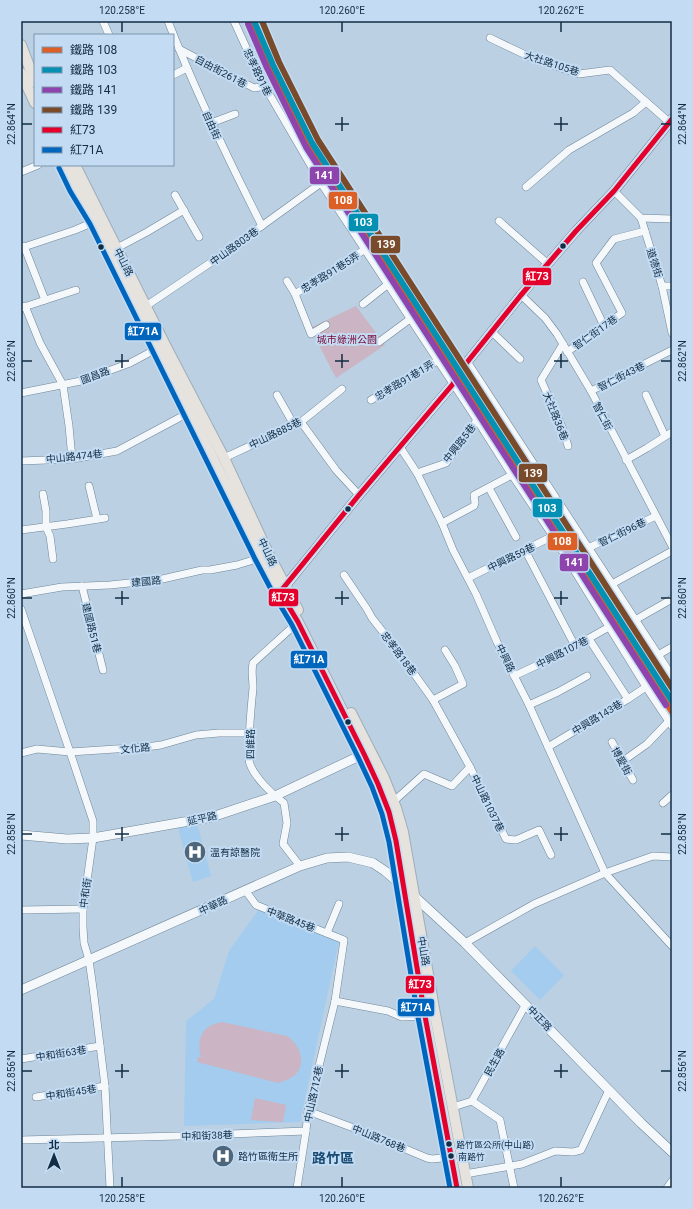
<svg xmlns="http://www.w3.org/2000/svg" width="693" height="1209" font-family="Roboto,'Noto Sans TC',sans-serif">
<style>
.built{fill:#a3ccef}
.green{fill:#cbb4c3}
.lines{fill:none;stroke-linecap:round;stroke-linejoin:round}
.street-casing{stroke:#6e8698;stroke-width:8}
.secondary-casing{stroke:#6e8698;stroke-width:10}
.primary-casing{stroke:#9eaeba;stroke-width:12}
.street{stroke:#f5f8fb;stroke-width:7}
.secondary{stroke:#f5f8fb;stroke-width:9}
.primary{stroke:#e6e2dd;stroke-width:10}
.bus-1-casing{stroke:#c3dcf4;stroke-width:8}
.bus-2-casing{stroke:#c3dcf4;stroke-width:8}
.bus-1{stroke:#e4002b;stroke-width:5}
.bus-2{stroke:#0065bd;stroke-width:5}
.rail-1-casing{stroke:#c3dcf4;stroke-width:9}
.rail-2-casing{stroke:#c3dcf4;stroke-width:9}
.rail-3-casing{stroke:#c3dcf4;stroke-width:9}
.rail-4-casing{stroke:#c3dcf4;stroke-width:9}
.rail-1{stroke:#dc5f25;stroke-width:6}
.rail-2{stroke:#0490b2;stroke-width:6}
.rail-3{stroke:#8e44ad;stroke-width:6}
.rail-4{stroke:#7a4b2a;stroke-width:6}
.ticks{fill:none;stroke:#122d44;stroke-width:1.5}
.bus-dot{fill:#122d44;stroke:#c3dcf4;stroke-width:1.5}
.labels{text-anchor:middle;stroke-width:4;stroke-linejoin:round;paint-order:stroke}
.bus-label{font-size:9px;fill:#122d44;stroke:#c3dcf4;text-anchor:start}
.street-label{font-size:10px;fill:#122d44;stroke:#c3dcf4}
.park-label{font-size:10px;fill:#780634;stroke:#c3dcf4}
.poi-label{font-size:10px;fill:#122d44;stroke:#c3dcf4;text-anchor:start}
.district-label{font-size:14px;font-weight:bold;fill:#194b72;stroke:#c3dcf4}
.line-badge{stroke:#c3dcf4;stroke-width:1.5}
.badge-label{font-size:11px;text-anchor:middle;font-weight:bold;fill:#fff}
.neatline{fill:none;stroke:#122d44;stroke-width:1.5}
.ticks-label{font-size:10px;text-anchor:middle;fill:#122d44}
</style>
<rect width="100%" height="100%" fill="#bbd0e2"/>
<g class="built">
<polygon points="197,823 211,876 193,882 178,828"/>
<polygon points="259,909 339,941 300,1122 184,1126 186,1021 214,999 229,951"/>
<polygon points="535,946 564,975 540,1000 511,971"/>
</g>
<g class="green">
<polygon points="356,306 385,345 336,378 310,328"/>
<path d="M222,1022L287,1036C299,1044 307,1062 296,1074C291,1079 284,1081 278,1083L197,1062L198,1057H201C196,1039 202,1025 222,1022Z"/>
<polygon points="255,1098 286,1105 283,1122 251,1120"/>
</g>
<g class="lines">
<g class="street-casing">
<g id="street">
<polyline points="103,21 109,35"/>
<path d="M168,21C195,91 228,159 262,226"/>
<polyline points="234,21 261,80 321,183 477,420 512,475 474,495 475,503 474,506 442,523"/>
<polyline points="490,38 532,58 579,74 610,70 669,122"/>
<polyline points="179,49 254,88 265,86"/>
<polyline points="173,75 187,68"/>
<polyline points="211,123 235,114"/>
<polyline points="21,172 38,165"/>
<polyline points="526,187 569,150 633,113 646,102"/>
<polyline points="614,191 641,218 672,219"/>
<polyline points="175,195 199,237"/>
<polyline points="641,218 662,286 672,333"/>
<polyline points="499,221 548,264"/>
<polyline points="24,246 45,300"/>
<polyline points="21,248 75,230 96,221"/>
<polyline points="117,248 147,232 184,210"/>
<polyline points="287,281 295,294 311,334 326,325"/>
<polyline points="583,282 604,326"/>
<polyline points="662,286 672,286"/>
<polyline points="295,294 364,250"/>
<polyline points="521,295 545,318 557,334 591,391 672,546"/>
<polyline points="363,304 387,285"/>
<polyline points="25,306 40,343 63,385 69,426 72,459"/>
<polyline points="146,306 216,259 321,183"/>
<polyline points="21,308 76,290"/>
<polyline points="492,332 520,359"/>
<polyline points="379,342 410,319"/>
<polyline points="563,344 541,380 562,427 568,446"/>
<polyline points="567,352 622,313 596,263 614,239 645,231"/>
<polyline points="468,363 672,676"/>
<polyline points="591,391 672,350"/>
<polyline points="21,393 81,381 130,363 162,346"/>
<polyline points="277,395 294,425"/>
<polyline points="646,395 665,436"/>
<polyline points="371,400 437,361"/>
<polyline points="301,422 336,470 359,495"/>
<polyline points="400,447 417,473 442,523 453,550 476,594 497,642 529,705 605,873 672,946"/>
<polyline points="224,458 301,422 342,389"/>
<polyline points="626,460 647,448 672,432"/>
<polyline points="21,461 72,459 117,451 190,412"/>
<polyline points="417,473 446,463 477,420"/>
<polyline points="512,475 553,536 646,687 672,726"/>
<polyline points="89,486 97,519"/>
<polyline points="489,488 516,537"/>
<polyline points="43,494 46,511 46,527 50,536 53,559"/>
<polyline points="21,530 67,524 105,518"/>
<polyline points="588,548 656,516"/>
<polyline points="525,550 575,646"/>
<polyline points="344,575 367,609 372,618 397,650 433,700 470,767 506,839 516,840 539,830 551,855"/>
<polyline points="468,578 553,536"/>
<polyline points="612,584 672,551"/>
<polyline points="82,586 103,670"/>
<polyline points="21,594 62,587 110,585 158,580 202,570 210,570 237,565 250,561 264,555"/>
<polyline points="21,609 70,752 93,821 93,838 83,909 83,927 84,943 89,960 93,988 105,1086 110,1188"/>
<polyline points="635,620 672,599"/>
<path d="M298,622L253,663C251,672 253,679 253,688C251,708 249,728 249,749C249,754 248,759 250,764C255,778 272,794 284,803L287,823L283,844L300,866"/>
<polyline points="589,639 628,699"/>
<polyline points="658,655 672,647"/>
<polyline points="514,676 559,655 609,627"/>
<polyline points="433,700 463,684 455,666 445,650"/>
<polyline points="529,705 558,692 587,676"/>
<polyline points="612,742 633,780"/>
<polyline points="548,747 628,699 646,687"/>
<polyline points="21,753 37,749 70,752 146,747 161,745 196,735 219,733 249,733"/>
<polyline points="623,761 647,744 669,721"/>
<polyline points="393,802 424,774 452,786 470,767"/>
<polyline points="663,803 672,795"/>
<polyline points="245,890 256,905 344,940 335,1001"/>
<polyline points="21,910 83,909"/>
<polyline points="327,933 339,904"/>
<polyline points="465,943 534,904 605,873 653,856 672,857"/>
<polyline points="21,1059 100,1046"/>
<polyline points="36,1097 105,1086"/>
<polyline points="472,1101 500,1120 514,1188"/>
<polyline points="453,1107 472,1101 526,1004"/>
<polyline points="308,1111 367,1133 427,1158 432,1159 452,1157"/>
<polyline points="21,1140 179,1136 306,1131"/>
<polyline points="465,1174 522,1164 555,1151 573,1152 581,1150 609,1090"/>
<polyline points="297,1188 306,1131 308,1111 335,1001 388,1011 402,1017 429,1016"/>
<polyline points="667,1188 672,1181"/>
</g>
</g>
<g class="secondary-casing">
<g id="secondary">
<polyline points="282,590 359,495 453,384 460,371 521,295 576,231 614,191 672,119"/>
<polyline points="21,835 67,839 93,838 212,817 275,796 370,751"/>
<polyline points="21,990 300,866 327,858 348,857 373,863 385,871 414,896 465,943 641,1123 672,1152"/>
</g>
</g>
<g class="primary-casing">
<g id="primary">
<polyline points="21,45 35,82"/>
<polyline points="21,73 35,103"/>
<polyline points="65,165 76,187 96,221 261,556 280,592 298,622 364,754 378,784 389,812 396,841 425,1016 457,1188"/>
<polyline points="75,165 165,345 224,458 268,553 298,610"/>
<polyline points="351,713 384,778 396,808 403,832 435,1014 468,1188"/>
</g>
</g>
<use href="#street" class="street"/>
<use href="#secondary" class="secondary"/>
<use href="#primary" class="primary"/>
<g class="bus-1-casing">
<polyline id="bus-1" points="457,1188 425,1016 396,841 389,812 378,784 364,754 298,622 280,592 359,495 453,384 460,371 521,295 576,231 614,191 672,119"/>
</g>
<g class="bus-2-casing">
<polyline id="bus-2" points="59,168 70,191 90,224 255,559 274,595 292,625 358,757 372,787 382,814 389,842 418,1017 450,1188"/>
</g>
<use href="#bus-1" class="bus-1"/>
<use href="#bus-2" class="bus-2"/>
<g class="rail-1-casing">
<polyline id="rail-1" points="249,21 269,68 308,146 672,712"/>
</g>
<g class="rail-2-casing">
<polyline id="rail-2" points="254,21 273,65 312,143 672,701"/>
</g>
<g class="rail-3-casing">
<polyline id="rail-3" points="248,24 267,68 306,147 666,705"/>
</g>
<g class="rail-4-casing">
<polyline id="rail-4" points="262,21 279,62 318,140 672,688"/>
</g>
<use href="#rail-1" class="rail-1"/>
<use href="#rail-2" class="rail-2"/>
<use href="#rail-3" class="rail-3"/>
<use href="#rail-4" class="rail-4"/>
</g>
<path class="ticks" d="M122,22V32M342,22V32M561,22V32M342,117V131M561,117V131M22,124H32M335,124H349M554,124H568M661,124H671M122,354V368M342,354V368M561,354V368M22,361H32M115,361H129M335,361H349M554,361H568M661,361H671M122,591V605M342,591V605M561,591V605M22,598H32M115,598H129M335,598H349M554,598H568M661,598H671M122,827V841M342,827V841M561,827V841M22,834H32M115,834H129M335,834H349M554,834H568M661,834H671M122,1064V1078M342,1064V1078M561,1064V1078M22,1071H32M115,1071H129M335,1071H349M554,1071H568M661,1071H671M122,1177V1187M342,1177V1187M561,1177V1187"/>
<defs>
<g id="hospital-disc" transform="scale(1.15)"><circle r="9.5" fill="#4d667b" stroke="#c3dcf4"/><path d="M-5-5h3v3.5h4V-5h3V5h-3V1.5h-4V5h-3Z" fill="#fff"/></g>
</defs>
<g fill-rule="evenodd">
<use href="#hospital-disc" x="195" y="852"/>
<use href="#hospital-disc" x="223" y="1156"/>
</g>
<g class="bus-dot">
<circle cx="563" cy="246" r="3.5"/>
<circle cx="101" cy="247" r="3.5"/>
<circle cx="348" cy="509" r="3.5"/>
<circle cx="348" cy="722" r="3.5"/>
<circle cx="449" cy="1144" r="3.5"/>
<circle cx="451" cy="1156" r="3.5"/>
</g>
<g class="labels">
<g class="bus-label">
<text x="456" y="1148">路竹區公所(中山路)</text>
<text x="458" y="1160">南路竹</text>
</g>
<g class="street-label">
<text transform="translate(552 63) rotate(18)" y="4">大社路105巷</text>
<text transform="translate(221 71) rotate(28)" y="4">自由街261巷</text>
<text transform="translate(258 72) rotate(64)" y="4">忠孝路91巷</text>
<text transform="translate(212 125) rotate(66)" y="4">自由街</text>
<text transform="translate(234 246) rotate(-36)" y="4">中山路803巷</text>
<text transform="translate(124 262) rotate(63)" y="4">中山路</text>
<text transform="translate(655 263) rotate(73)" y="4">道德街</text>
<text transform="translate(330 272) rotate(-32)" y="4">忠孝路91巷5弄</text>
<text transform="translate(595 332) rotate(-35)" y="4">智仁街17巷</text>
<text transform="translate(95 375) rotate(-20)" y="4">國昌路</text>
<text transform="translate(621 376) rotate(-27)" y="4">智仁街43巷</text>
<text transform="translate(404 380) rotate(-31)" y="4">忠孝路91巷1弄</text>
<text transform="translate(556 416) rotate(68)" y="4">大社路36巷</text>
<text transform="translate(603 416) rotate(62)" y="4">智仁街</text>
<text transform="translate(275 433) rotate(-26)" y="4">中山路885巷</text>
<text transform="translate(459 443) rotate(-52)" y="4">中興路5巷</text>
<text transform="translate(74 456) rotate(-6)" y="4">中山路474巷</text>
<text transform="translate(622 532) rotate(-26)" y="4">智仁街96巷</text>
<text transform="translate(268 552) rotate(64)" y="4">中山路</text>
<text transform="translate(511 557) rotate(-26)" y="4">中興路59巷</text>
<text transform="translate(146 581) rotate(-6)" y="4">建國路</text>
<text transform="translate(92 628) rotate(76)" y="4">建國路51巷</text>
<text transform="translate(562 652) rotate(-27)" y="4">中興路107巷</text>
<text transform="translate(399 653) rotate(53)" y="4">忠孝路18巷</text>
<text transform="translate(506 658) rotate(64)" y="4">中興路</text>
<text transform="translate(597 717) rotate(-31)" y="4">中興路143巷</text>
<text transform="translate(250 744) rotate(-90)" y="4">四維路</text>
<text transform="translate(135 748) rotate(-6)" y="4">文化路</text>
<text transform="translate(622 761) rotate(61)" y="4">博愛街</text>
<text transform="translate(488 803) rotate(64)" y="4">中山路1037巷</text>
<text transform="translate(202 818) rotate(-12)" y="4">延平路</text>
<text transform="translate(85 893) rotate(-82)" y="4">中和街</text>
<text transform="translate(213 905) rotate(-25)" y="4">中華路</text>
<text transform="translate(291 919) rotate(21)" y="4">中華路45巷</text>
<text transform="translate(424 951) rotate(80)" y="4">中山路</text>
<text transform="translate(540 1018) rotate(46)" y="4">中正路</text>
<text transform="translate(61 1053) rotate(-9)" y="4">中和街63巷</text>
<text transform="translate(494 1062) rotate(-61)" y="4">民生路</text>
<text transform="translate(71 1092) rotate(-9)" y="4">中和街45巷</text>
<text transform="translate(313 1094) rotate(-78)" y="4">中山路712巷</text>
<text transform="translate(207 1135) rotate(-2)" y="4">中和街38巷</text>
<text transform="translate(379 1138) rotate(22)" y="4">中山路768巷</text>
</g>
<g class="park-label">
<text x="347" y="343">城市綠洲公園</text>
</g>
<g class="poi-label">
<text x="210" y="856">溫有諒醫院</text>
<text x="238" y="1160">路竹區衛生所</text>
</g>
<g class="district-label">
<text x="333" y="1163">路竹區</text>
</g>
</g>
<g class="line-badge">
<rect x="309" y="166" width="31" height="19" rx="4" fill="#8e44ad"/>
<rect x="328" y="191" width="30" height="19" rx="4" fill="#dc5f25"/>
<rect x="348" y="213" width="31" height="19" rx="4" fill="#0490b2"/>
<rect x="370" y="235" width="31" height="19" rx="4" fill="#7a4b2a"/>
<rect x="522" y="267" width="30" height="19" rx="4" fill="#e4002b"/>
<rect x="124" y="322" width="38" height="19" rx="4" fill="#0065bd"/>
<rect x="518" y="463" width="30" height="20" rx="4" fill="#7a4b2a"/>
<rect x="532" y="498" width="31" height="20" rx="4" fill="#0490b2"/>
<rect x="547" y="532" width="31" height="19" rx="4" fill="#dc5f25"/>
<rect x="559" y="553" width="30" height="19" rx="4" fill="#8e44ad"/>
<rect x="268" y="588" width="31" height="19" rx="4" fill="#e4002b"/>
<rect x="290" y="650" width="38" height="19" rx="4" fill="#0065bd"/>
<rect x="405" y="975" width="30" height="19" rx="4" fill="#e4002b"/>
<rect x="397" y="998" width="38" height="19" rx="4" fill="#0065bd"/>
</g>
<g class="badge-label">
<text x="324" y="179">141</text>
<text x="343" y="204">108</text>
<text x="363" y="226">103</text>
<text x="386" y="248">139</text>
<text x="537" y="280">紅73</text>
<text x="143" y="335">紅71A</text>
<text x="533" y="477">139</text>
<text x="547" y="512">103</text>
<text x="562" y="545">108</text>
<text x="574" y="566">141</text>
<text x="283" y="601">紅73</text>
<text x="309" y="663">紅71A</text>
<text x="420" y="988">紅73</text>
<text x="416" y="1011">紅71A</text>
</g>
<rect width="693" height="1209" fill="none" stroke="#c3dcf4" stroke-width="44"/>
<rect x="34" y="34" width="140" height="132" fill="#c3dcf4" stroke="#7c96ae"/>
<rect x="42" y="47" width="20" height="6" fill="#dc5f25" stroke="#7c96ae"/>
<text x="70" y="54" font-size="12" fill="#122d44">鐵路 108</text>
<rect x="42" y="67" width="20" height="6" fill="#0490b2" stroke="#7c96ae"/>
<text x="70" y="74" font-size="12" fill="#122d44">鐵路 103</text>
<rect x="42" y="87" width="20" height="6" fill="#8e44ad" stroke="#7c96ae"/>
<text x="70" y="94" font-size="12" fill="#122d44">鐵路 141</text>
<rect x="42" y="107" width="20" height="6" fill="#7a4b2a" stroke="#7c96ae"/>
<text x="70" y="114" font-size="12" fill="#122d44">鐵路 139</text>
<rect x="42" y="127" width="20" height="6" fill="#e4002b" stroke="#7c96ae"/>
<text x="70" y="134" font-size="12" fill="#122d44">紅73</text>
<rect x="42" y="147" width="20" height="6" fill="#0065bd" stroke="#7c96ae"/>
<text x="70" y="154" font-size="12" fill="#122d44">紅71A</text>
<g transform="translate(54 1155)" stroke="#c3dcf4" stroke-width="3" paint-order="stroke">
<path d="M0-3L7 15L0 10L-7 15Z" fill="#122d44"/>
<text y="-6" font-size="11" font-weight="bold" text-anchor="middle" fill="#122d44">北</text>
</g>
<rect x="22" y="22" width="649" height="1165" class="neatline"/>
<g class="ticks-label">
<text x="122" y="14">120.258°E</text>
<text x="342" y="14">120.260°E</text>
<text x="561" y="14">120.262°E</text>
<text transform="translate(11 124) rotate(-90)" y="4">22.864°N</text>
<text transform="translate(682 124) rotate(-90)" y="4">22.864°N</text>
<text transform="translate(11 361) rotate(-90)" y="4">22.862°N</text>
<text transform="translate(682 361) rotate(-90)" y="4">22.862°N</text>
<text transform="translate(11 598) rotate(-90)" y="4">22.860°N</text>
<text transform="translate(682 598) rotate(-90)" y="4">22.860°N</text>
<text transform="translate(11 834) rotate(-90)" y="4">22.858°N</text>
<text transform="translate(682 834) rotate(-90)" y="4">22.858°N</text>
<text transform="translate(11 1071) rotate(-90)" y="4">22.856°N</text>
<text transform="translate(682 1071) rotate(-90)" y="4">22.856°N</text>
<text x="122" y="1202">120.258°E</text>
<text x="342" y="1202">120.260°E</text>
<text x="561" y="1202">120.262°E</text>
</g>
</svg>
